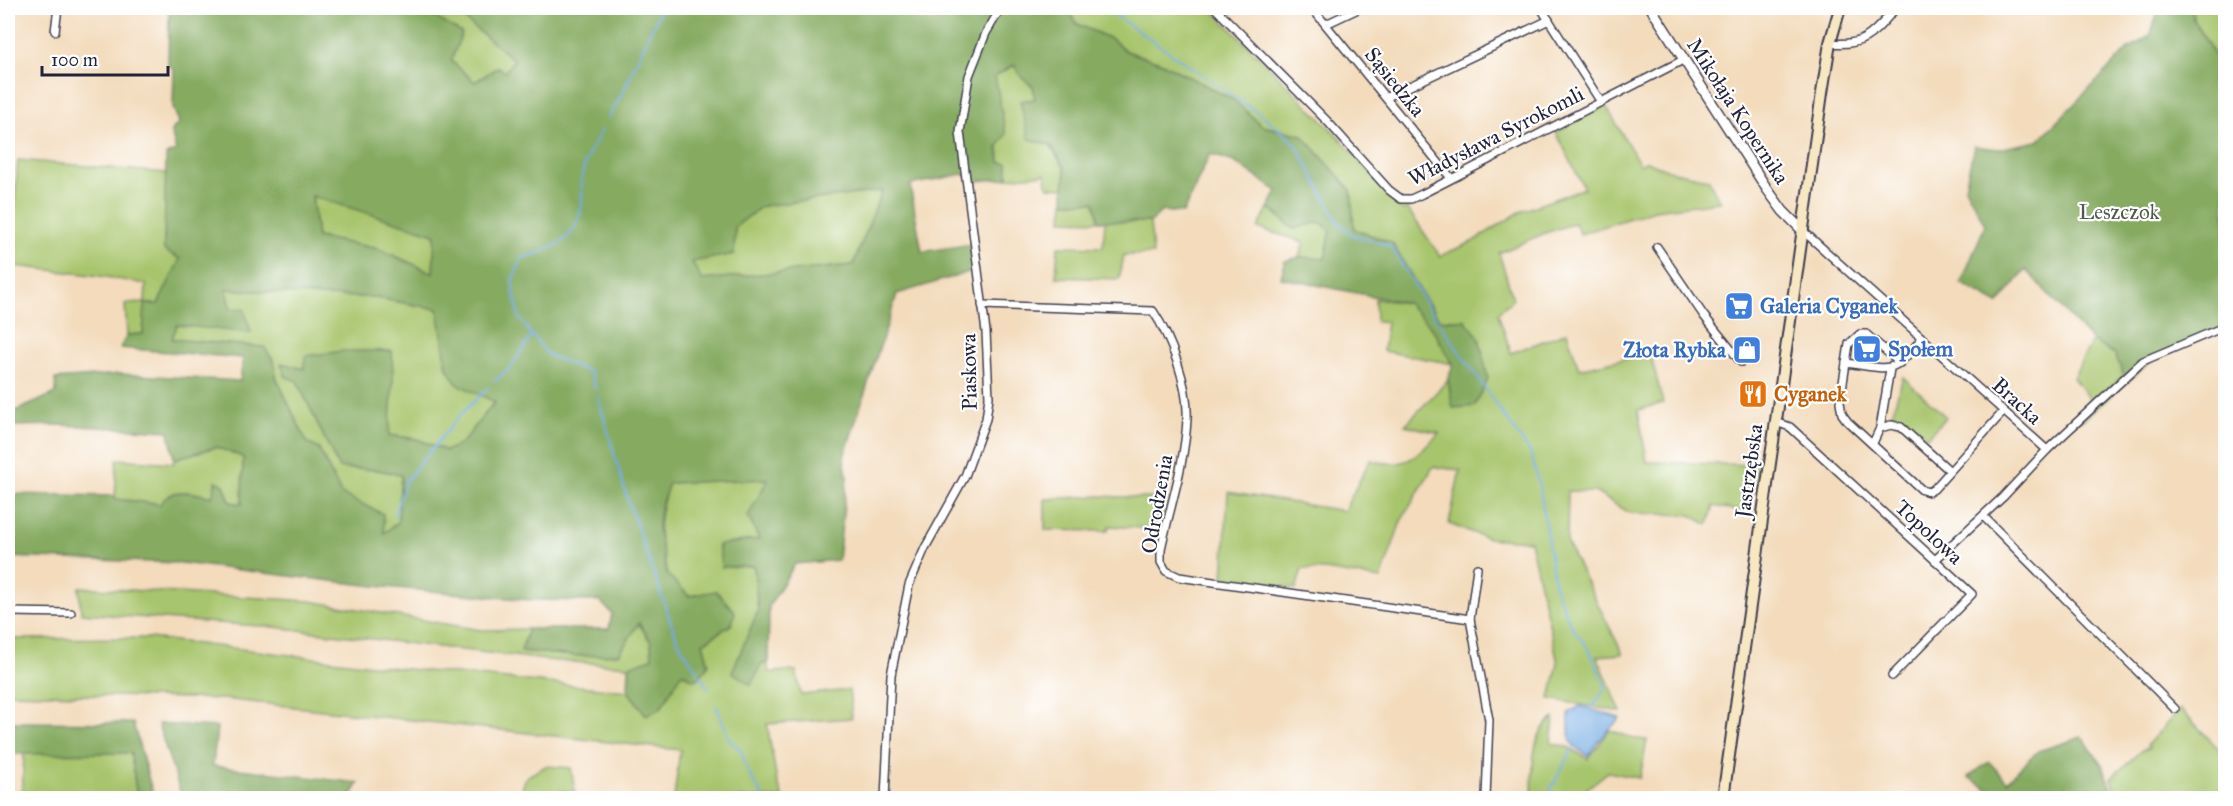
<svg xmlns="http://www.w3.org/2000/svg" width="2233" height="806" font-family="'IM FELL Great Primer',serif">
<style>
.green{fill:#a7c56c;stroke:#647454;stroke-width:1.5}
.forest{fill:#85aa60;stroke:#54664e;stroke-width:1.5;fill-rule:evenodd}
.water{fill:#75abe3;stroke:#4c668f;stroke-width:1.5}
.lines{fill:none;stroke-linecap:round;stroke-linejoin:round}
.stream{stroke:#75abe3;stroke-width:2}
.minor-casing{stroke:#413e4e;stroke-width:10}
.tertiary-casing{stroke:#413e4e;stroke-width:12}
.secondary-casing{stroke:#413e4e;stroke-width:14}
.minor{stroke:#fff;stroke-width:7}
.tertiary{stroke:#fff;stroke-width:9}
.secondary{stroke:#f7e8c3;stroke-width:10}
.labels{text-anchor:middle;stroke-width:4.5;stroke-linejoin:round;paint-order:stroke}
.street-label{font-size:21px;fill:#22223b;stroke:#fff}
.park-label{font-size:21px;fill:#515b4c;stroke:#fff}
.shop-label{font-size:21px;font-weight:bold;fill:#366cbe;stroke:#fff;text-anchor:start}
.food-label{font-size:21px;font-weight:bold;fill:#c56008;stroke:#fff;text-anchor:start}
</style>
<rect width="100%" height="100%" fill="#fff"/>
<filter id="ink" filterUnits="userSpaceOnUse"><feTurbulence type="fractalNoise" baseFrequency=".0167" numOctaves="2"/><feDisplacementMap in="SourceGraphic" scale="12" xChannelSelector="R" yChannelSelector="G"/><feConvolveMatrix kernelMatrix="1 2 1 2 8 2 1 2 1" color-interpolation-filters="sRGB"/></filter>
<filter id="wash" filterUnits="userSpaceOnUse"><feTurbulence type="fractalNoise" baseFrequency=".008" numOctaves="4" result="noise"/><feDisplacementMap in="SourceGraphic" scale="24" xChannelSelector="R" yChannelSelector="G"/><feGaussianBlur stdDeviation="1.35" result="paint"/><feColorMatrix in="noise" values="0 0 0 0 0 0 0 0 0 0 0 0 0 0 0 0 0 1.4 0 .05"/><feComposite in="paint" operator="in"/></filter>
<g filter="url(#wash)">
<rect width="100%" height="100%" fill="#f3dbbc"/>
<g class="green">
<polygon points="419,8 456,8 469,23 514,60 505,73 498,67 475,82 451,61 428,14"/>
<path d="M1066,8H1210L1338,136L1403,211L1407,208L1440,256L1472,242L1520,212L1584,188L1556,132L1606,106L1640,165L1647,161L1674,172L1708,179L1720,202L1655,210L1580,234L1575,223L1545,233L1499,253L1513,299L1498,313L1511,353L1567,332L1579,369L1650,353L1663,403L1638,410L1647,462L1757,465L1750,513L1714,506L1708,525L1691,515L1630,513L1595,492L1568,491L1567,543L1623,654L1597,656L1621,712L1550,699L1558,663L1530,541L1487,538L1449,524L1460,470L1433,467L1401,521L1381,579L1325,570L1302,569L1296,589L1223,579L1228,492L1344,511L1370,460C1405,470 1416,458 1439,433L1405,425L1448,380L1453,407L1465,320H1440L1423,296L1392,243L1354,229L1351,190L1302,135L1262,126L1234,100L1160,62L1126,51L1113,40L1077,24Z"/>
<polygon points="2192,8 2225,8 2225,73 2193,19"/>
<polygon points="1014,65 1022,78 1033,86 1035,99 1021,101 1065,169 1066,188 1048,187 1045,174 1008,178 1007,163 1000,163 995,75"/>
<polygon points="18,160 166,173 164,250 181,259 158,304 145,304 143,334 127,335 125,304 145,303 146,284 100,276 8,265 8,200 15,199"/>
<polygon points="883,190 853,265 701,280 692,261 734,254 735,227 762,206"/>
<polygon points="312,195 436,234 433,273 379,249 317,237"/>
<polygon points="1064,202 1095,202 1099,221 1062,220"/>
<polygon points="1269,207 1293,229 1320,222 1331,230 1325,259 1299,257 1304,242 1258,228"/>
<polygon points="1105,221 1150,222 1153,254 1124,255 1119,279 1056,277 1058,246 1103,247"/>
<polygon points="225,289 324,296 371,297 439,309 447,368 458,384 495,401 463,442 447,451 417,439 388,435 393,381 391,351 305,357 304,369 297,381 339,468 378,470 401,475 398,522 384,533 382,514 341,494 319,449 307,443 276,377 274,361 172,339 177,325 230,309"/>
<polygon points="1375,299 1407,303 1432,328 1453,364 1383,351 1387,322 1376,321"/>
<polygon points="2092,341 2115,354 2124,376 2092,402 2073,378"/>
<polygon points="1903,377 1946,417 1927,437 1908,423 1907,425 1890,420"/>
<path d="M216,447L243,457L242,504L230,502L224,485L216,481L213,497C193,493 174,485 161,504L115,499L117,459L174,463V459Z"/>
<path d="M769,478L759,539L722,567L754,566L758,611L733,672L768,663V672L796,671L801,695L849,690L852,718L767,724L777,781L783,798H674L680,750L223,699L8,693V639L150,638L397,668L628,691L646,714L660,709L682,673L709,665L703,643L732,624L716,591L689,596C682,590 670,581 666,572C655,541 658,512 669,483Z"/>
<polygon points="1100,496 1167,499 1160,529 1109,526 1108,531 1045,530 1045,499"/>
<polygon points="79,587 310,601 481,630 528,629 521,651 576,656 619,654 638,623 651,642 652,658 629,666 546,660 274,627 81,613"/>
<polygon points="2180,709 2225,755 2225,798 2117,798 2111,778 2142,750 2149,748 2147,745"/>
<path d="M1554,718L1551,743L1568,747L1588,759L1610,730L1635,739L1647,740L1640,778L1608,772L1575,798H1532C1533,772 1529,734 1554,718Z"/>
<polygon points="24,753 131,753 137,798 22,798"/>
<polygon points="546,766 571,768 575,792 559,791 558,798 520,795 526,777"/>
</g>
<g class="forest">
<path d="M169,8H419L462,33L451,61L475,82L498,67L505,72L514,60L469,23L456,8H1066L1077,24L1113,40L1126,51L1160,62L1234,100L1262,126L1302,135L1351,190L1354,229L1392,243L1423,296L1440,320H1465L1479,337L1488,379L1475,406L1453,408L1448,380L1453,364L1432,328L1407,303L1281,278L1285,261L1299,257L1325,259L1331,230L1320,222L1293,229L1269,207L1277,191L1234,162L1210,154L1183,213L1162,211L1150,222L1099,221L1095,202H1064L1065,169L1052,146L1029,139L1020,101L1035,99L1033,86L1022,78L1014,65L995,76L1006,134L998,147L1000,162L1007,163L1008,178L977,181L963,174L910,185L922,252L971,244L973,271L897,294L844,457L847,477L838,560L795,564L769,606L768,663L762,664L751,685L732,672L758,611L754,566L722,567L718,545L759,539L748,516L768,479L669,483L660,509L658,528L667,574L689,596L716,591L735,612L732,624L703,643C708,663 713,666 695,680L682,673L660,709L646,715L628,691L629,666L652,658L651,642L639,623L619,654L576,656L521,651L528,629H609L612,614L600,601L531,600L374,586L181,563L8,557V494L115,496V499L160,504C174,485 192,493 212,497L216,481L224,485L230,502L242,504L243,457L216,447L174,459L169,431L60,425L11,426L9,414L56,393L55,379L120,374L240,381L243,358L120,348L127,335L143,334L145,304H158L180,259L164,250L166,155L176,151L171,131L179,123L173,107L174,69L168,65ZM882,191L853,265L702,280L692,262L734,254L735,227L762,206ZM312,196L435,234L433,273L379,249L317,237ZM226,289L324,296L371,297L438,309L447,368L457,384L495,402L463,442L446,451L417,439L389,435L393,381L392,351H344L305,356L304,369L281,363L286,377L297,381L339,468L378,470L401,475L398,522L384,533L383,514L341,494L319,449L307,443L276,377L274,361L264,347L172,339L177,325L251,333L244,309L230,308Z"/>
<polygon points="2159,8 2192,8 2193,19 2225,73 2225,329 2155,358 2084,419 2067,426 2092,402 2124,376 2115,354 2092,341 2026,270 1998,304 1961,283 1985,225 1965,187 1974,146 1998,149 2038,141 2127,50 2150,36"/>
<polygon points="8,722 133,723 154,798 137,798 131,753 8,754"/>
<polygon points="158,724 217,727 213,766 359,783 350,798 182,798"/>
<polygon points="2082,737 2103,766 2114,798 2002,798 1968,777 1989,762 2007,781 2038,751"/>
</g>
<path class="water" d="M1580,706L1620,718L1596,744L1589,756C1566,744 1569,738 1569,713Z"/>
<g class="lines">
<g class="stream">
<polyline points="1105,8 1267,119 1296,144 1338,222 1352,235 1391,246 1429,308 1531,454 1540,489 1555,587 1571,626 1590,651 1606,688 1591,709"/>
<polyline points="608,118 623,92 661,8"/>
<polyline points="495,381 511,367 532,335"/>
<path d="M596,390L590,372L548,355L519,318L512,281L522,258C550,251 576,241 581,209C583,198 581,187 582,176C585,159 594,144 602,130"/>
<polyline points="598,397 628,501 678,642 709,689"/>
<polyline points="394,516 406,480 462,413 488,388"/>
<polyline points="716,706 730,741 741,750 748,772 764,798"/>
<polyline points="1546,798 1573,748"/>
</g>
</g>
</g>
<g filter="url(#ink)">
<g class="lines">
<g class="minor-casing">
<g id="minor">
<polyline points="1215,8 1328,122 1389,190 1401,199 1411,199 1422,194 1683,60"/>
<polyline points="1312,8 1451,178"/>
<polyline points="1541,8 1601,102"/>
<polyline points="1326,24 1360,8"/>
<polyline points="55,31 58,8"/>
<path d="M1830,43C1866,47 1874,32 1896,8"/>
<polyline points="1387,97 1549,20"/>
<polyline points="1802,230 2047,450 2143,361 2226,326"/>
<polyline points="1657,247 1704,316 1741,362"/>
<path d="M982,305L1153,311C1171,338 1189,386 1187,419C1185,463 1170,507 1161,549V562L1166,571L1179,577L1470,619"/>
<path d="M1846,363C1892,369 1892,376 1922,338"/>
<polyline points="1900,363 1866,334 1860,334 1849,344 1840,402 1842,414 1848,422 1922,490 1929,492 1934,489 2003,412"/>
<polyline points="1776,422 1790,427 1972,594 1892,676"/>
<polyline points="1880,428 1891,425 1901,427 1950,471"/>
<polyline points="1873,443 1880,428 1890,369"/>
<polyline points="1983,516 2175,709"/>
<polyline points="1935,560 2003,497 2047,450"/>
<polyline points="1477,568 1470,619 1489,720 1486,798"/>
<polyline points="8,612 71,613"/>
<polyline points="885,798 891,675 909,585 925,548 965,476 986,419 989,397 986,332 960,132 969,76 986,33 1001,8"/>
</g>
</g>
<g class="tertiary-casing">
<polyline id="tertiary" points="1651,8 1767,189 1783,211 1802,230"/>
</g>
<g class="secondary-casing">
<polyline id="secondary" points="1723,798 1822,93 1830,43 1840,8"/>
</g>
<use href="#minor" class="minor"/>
<use href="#tertiary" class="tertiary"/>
<use href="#secondary" class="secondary"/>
</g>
</g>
<defs>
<g id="supermarket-square" transform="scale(1.5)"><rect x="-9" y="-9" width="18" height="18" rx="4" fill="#3f7fe0" stroke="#fff"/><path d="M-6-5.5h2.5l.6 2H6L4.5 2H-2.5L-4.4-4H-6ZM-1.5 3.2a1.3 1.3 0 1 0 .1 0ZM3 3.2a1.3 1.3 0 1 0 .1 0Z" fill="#fff"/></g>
<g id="shop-square" transform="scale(1.5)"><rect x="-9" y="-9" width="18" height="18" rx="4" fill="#3f7fe0" stroke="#fff"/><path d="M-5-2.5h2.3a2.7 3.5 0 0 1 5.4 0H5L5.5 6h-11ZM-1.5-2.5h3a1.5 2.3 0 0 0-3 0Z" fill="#fff"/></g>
<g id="restaurant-square" transform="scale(1.5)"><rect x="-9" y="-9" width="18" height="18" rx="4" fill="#e8710a" stroke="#fff"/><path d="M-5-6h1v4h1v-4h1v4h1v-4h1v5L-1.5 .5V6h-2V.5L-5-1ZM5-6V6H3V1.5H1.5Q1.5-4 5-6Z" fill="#fff"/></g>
</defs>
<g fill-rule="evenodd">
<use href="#supermarket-square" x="1739" y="306"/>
<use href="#supermarket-square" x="1867" y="349"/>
<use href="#shop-square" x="1747" y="350"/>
<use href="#restaurant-square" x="1753" y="394"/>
</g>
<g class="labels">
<g class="street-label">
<text transform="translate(1395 82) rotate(51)" y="7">Sąsiedzka</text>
<text transform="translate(1738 111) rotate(57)" y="7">Mikołaja Kopernika</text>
<text transform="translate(1496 136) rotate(-27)" y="7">Władysława Syrokomli</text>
<text transform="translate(969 372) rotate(-91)" y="7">Piaskowa</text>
<text transform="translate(2017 401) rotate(42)" y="7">Bracka</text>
<text transform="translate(1749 471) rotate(-82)" y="7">Jastrzębska</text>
<text transform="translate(1157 504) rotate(-80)" y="7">Odrodzenia</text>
<text transform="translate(1929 532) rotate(43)" y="7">Topolowa</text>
</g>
<g class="park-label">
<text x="2119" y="219">Leszczok</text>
</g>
<g class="shop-label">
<text x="1760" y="313">Galeria Cyganek</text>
<text x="1888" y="356">Społem</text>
<text x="1726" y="357" text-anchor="end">Złota Rybka</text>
</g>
<g class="food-label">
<text x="1774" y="401">Cyganek</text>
</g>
</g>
<rect width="2233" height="806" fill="none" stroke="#fff" stroke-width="30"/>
<path d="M42 66v9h126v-9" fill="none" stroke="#22223b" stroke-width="3"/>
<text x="51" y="66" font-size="18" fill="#22223b" stroke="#ffffff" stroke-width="4.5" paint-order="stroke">100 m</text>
</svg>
